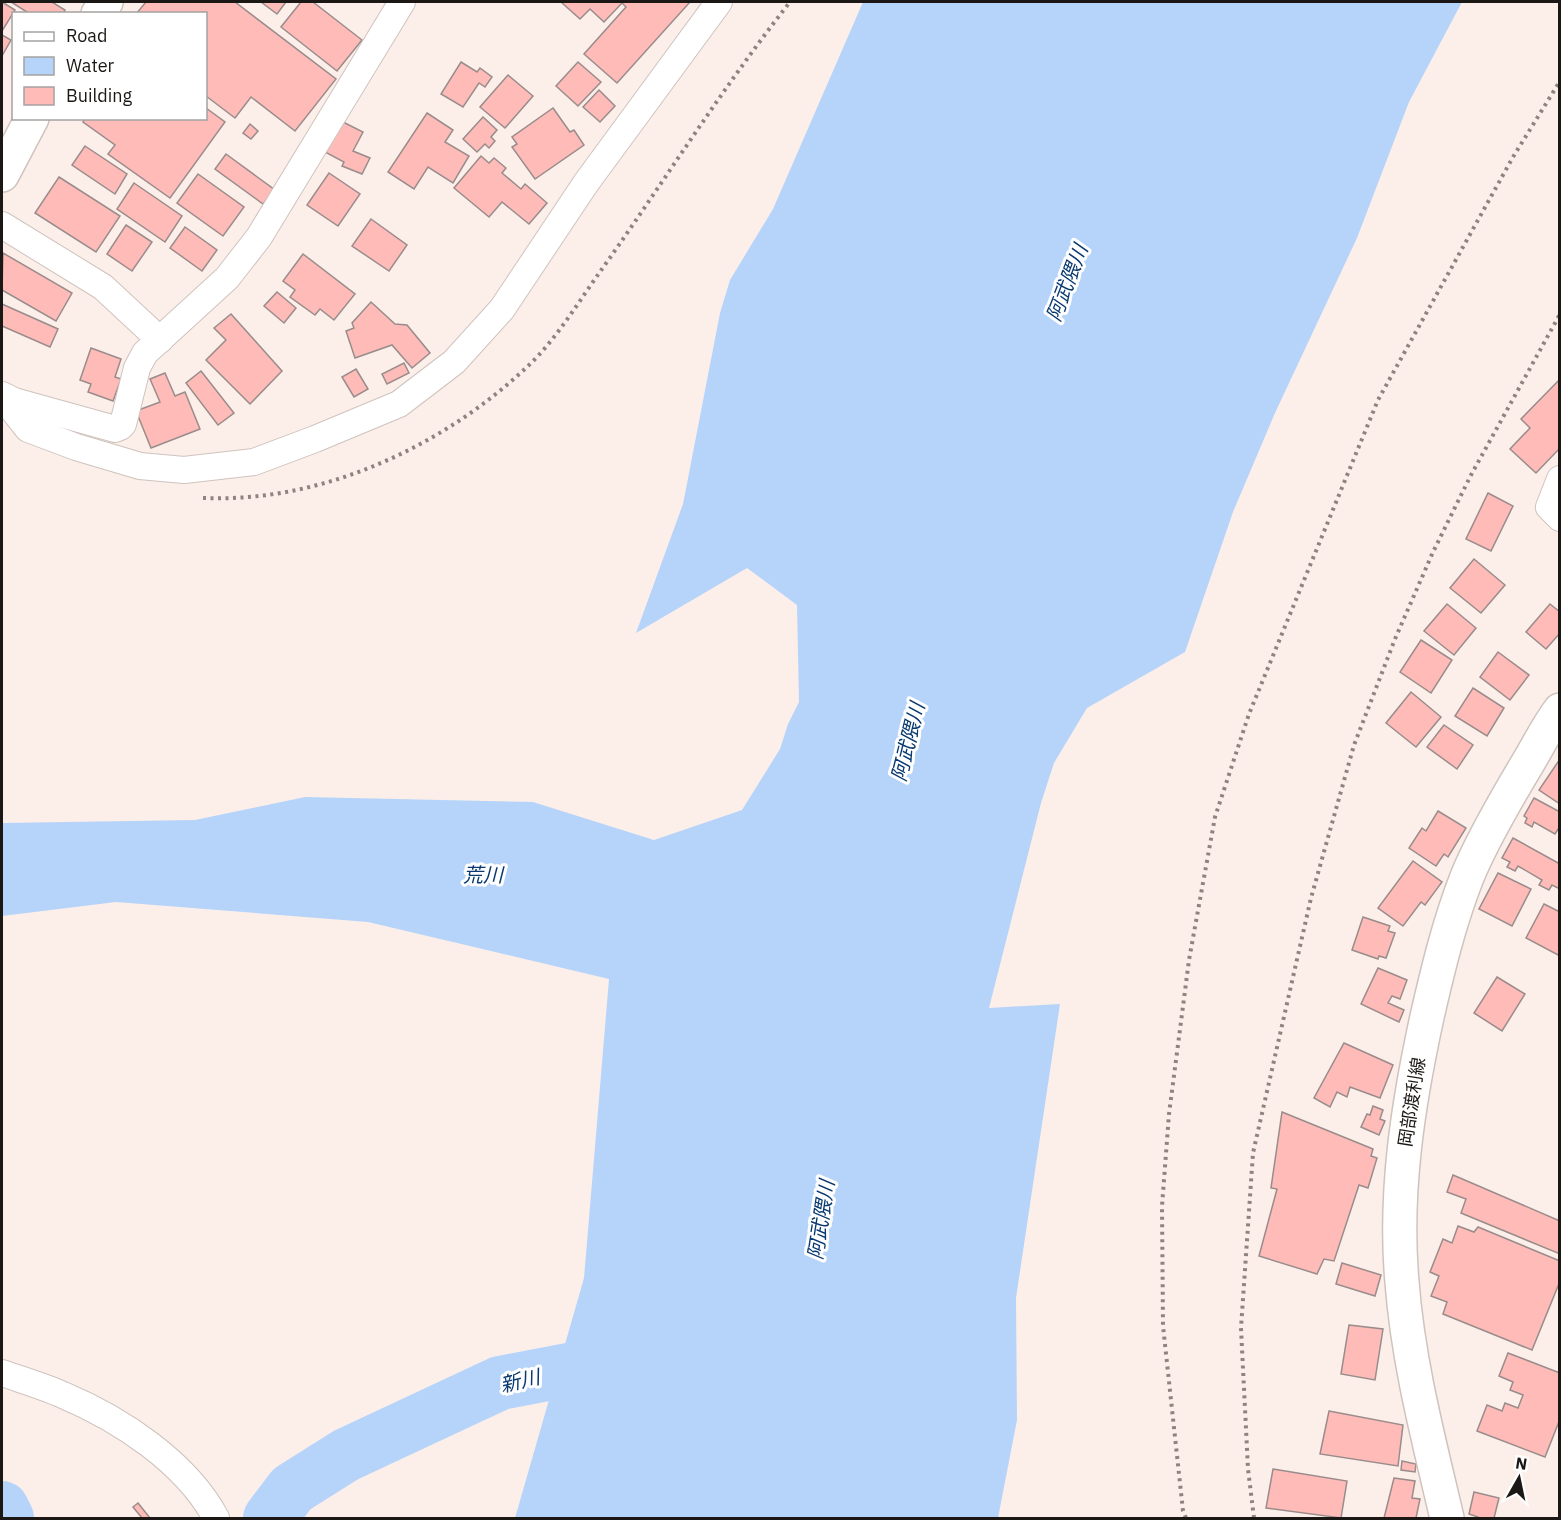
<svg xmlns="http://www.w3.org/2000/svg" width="1561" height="1520" font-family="'IBM Plex Sans','Noto Sans JP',sans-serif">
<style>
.water{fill:#b6d4fa}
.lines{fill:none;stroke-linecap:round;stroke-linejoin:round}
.river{stroke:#b6d4fa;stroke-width:54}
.building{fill:#febbb8;stroke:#998c8b;stroke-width:1.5}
.street-casing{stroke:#cfc3be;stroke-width:28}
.secondary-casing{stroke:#cfc3be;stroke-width:36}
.path{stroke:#8d8481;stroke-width:4;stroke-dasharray:3 4.5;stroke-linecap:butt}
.street{stroke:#fff;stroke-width:26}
.secondary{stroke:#fff;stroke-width:33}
.labels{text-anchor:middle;stroke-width:6;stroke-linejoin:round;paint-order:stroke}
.street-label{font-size:18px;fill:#1b1715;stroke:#fff}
.water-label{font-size:20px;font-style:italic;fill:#083970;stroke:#fff}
</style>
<rect width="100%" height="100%" fill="#fcefea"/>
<polygon class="water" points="863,2 1462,2 1409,102 1357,238 1275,413 1233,512 1185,652 1087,708 1054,763 1041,803 989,1008 1060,1004 1016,1298 1017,1420 998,1518 515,1518 584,1278 609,979 368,922 116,902 2,916 2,823 195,820 305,797 533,802 654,840 742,810 780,749 788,724 799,702 797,605 747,568 636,633 683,504 720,313 730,280 773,209"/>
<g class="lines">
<g class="river">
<polyline points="2,1508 7,1518"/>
<polyline points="270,1518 292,1489 346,1455 500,1383 631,1358"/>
</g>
</g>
<g class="building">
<polygon points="2,2 15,10 2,31"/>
<polygon points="11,2 52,2 65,10 63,14 30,14"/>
<polygon points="146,2 235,2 336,79 295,131 251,97 235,118 206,96 206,14 136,14"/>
<polygon points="261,2 286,2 277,14"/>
<polygon points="301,2 313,2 362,40 337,71 281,27"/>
<polygon points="561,2 690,2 617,83 584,54 626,7 622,3 604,22 590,9 580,19"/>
<polygon points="2,35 11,40 2,56"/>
<polygon points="461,62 477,72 480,68 492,77 485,87 479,83 463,107 441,94"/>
<polygon points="578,62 601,82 578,106 556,86"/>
<polygon points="508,75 533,96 505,128 480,107"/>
<polygon points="599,90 615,106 600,122 583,107"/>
<polygon points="206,108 225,122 170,198 108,154 115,145 83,122 85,118 206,118"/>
<polygon points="553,108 570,132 574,130 584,145 535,179 512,147 517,144 512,137"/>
<polygon points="427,113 453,130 445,142 469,156 453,183 428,167 414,189 388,172"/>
<polygon points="483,117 497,130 491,137 495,141 489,148 485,144 477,152 463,139"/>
<polygon points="341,121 363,132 353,151 370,158 362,174 342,166 344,162 325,152"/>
<polygon points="250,124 258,131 251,139 243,133"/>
<polygon points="85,146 127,174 115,194 72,165"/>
<polygon points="226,154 275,190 263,204 215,169"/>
<polygon points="481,156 489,163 494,158 506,168 502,173 521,189 525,184 547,203 529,224 502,202 489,217 454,188"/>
<polygon points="329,173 360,194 338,226 307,205"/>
<polygon points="198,174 244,207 223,236 177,203"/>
<polygon points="59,177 120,216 96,252 35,213"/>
<polygon points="134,183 182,216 165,242 117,209"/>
<polygon points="371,219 407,245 389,271 352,246"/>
<polygon points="126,225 152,242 132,271 107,254"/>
<polygon points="185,227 217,250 202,271 170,248"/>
<polygon points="3,253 72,293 56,321 2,290"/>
<polygon points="303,254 355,294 334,320 320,309 315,315 290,297 295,290 283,281"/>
<polygon points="277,292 296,308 284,323 264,306"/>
<polygon points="371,302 395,324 407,325 430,353 412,368 392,345 355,358 346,331 354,328 352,323"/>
<polygon points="2,304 58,329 50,347 2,326"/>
<polygon points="231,314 282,371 250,404 206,360 226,340 214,328"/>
<polygon points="91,348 121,359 115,377 121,379 113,401 88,392 91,384 80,380"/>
<polygon points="404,363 409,373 387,384 382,374"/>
<polygon points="356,369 368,389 354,397 342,377"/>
<polygon points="201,371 234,413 218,425 186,383"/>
<polygon points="165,373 175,396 185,392 200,429 151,448 136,411 160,402 150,379"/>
<polygon points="1560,379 1560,448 1536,473 1510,449 1530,428 1521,419"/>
<polygon points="1488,493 1513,506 1491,551 1466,539"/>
<polygon points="1474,559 1505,585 1481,613 1450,588"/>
<polygon points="1447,604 1476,628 1454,655 1424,631"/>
<polygon points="1550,604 1560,612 1560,633 1546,649 1526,632"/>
<polygon points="1421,640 1452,660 1431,693 1400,672"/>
<polygon points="1498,652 1529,675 1510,700 1480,677"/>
<polygon points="1473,688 1504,708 1487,736 1455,716"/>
<polygon points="1411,692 1441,717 1416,747 1386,723"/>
<polygon points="1444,725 1473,745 1457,769 1427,747"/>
<polygon points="1560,759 1560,804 1539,790"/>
<polygon points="1534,798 1560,812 1560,826 1555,834 1534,822 1532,827 1525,823 1527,818 1524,816"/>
<polygon points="1438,811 1466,828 1448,857 1444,854 1436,866 1409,848 1422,828 1426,831"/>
<polygon points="1513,838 1560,864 1560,889 1552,885 1549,890 1539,885 1542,880 1518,866 1515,871 1507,867 1510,862 1502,858"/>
<polygon points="1413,861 1442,882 1425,905 1421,902 1403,926 1378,908"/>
<polygon points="1498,873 1531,889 1512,926 1479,909"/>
<polygon points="1544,904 1560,912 1560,956 1526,938"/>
<polygon points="1363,917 1390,926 1388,931 1395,933 1386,958 1379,956 1378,959 1352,950"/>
<polygon points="1378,968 1407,980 1400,999 1392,996 1388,1003 1404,1010 1399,1022 1361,1004"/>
<polygon points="1497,977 1525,994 1502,1031 1474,1013"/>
<polygon points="1344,1043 1393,1065 1380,1098 1350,1087 1347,1097 1337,1092 1330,1107 1314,1098"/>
<polygon points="1373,1106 1383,1110 1380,1119 1385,1121 1379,1135 1361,1127 1367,1114 1370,1115"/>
<polygon points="1282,1112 1373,1149 1371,1156 1377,1158 1368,1188 1359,1185 1334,1261 1324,1259 1317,1274 1259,1256 1277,1189 1271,1188"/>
<polygon points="1453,1175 1560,1221 1560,1254 1461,1213 1466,1199 1447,1192"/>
<polygon points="1458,1226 1474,1232 1478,1227 1560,1261 1560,1281 1532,1350 1443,1314 1447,1302 1431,1296 1439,1276 1430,1272 1443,1239 1452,1243"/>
<polygon points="1342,1263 1381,1275 1375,1296 1336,1284"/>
<polygon points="1349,1325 1383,1329 1375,1380 1341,1374"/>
<polygon points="1508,1353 1560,1373 1560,1419 1545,1457 1477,1431 1487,1405 1502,1411 1505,1403 1518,1408 1523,1395 1510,1390 1513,1382 1499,1376"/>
<polygon points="1329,1411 1403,1425 1398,1466 1320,1454"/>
<polygon points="1402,1461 1416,1464 1415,1472 1401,1470"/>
<polygon points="1273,1469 1347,1481 1341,1518 1266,1508"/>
<polygon points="1394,1478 1415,1481 1412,1498 1420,1499 1416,1518 1384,1518"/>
<polygon points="1474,1492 1499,1498 1494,1518 1478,1518 1478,1517 1469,1514"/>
<polygon points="138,1503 150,1518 142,1518 133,1507"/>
</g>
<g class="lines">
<g class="street-casing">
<g id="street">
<polyline points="2,225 103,287 160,340"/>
<polyline points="2,395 14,401 115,429 120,427 123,424 137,368 145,353 227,278 259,237 402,2"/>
<polyline points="2,396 28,429 76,447 140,466 184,470 254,462 315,439 399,404 454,362 502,309 586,183 719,2"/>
<polyline points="1560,479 1549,507 1560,518"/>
<path d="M2,1373C22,1380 43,1386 63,1395C120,1419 186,1462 216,1518"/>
</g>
</g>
<g class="secondary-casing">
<g id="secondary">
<polyline points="98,14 106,2"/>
<polyline points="2,175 32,118"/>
<path d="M1447,1518C1429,1441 1408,1362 1402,1282C1394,1193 1408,1104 1427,1017C1438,969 1449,923 1467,877C1482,840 1508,796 1529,761C1539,744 1548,726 1560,710"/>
</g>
</g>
<g class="path">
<path d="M203,498C322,503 442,447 527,367C556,340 579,301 602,269C665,180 723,87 790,2"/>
<polyline points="1186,1518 1183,1511 1163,1326 1162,1206 1169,1114 1189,960 1215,817 1249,714 1378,400 1513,157 1560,81"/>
<polyline points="1254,1518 1248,1469 1241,1328 1253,1153 1311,898 1354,745 1395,639 1433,552 1471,475 1560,314"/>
</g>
<use href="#street" class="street"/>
<use href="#secondary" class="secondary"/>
</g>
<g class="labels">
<g class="street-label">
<text transform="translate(1412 1102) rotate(-81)" y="6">岡部渡利線</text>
</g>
<g class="water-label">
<text transform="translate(1067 283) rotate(-69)" y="7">阿武隈川</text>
<text transform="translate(908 742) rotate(-76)" y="7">阿武隈川</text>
<text x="483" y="882">荒川</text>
<text transform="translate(821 1220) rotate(-81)" y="7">阿武隈川</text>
<text transform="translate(520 1381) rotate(-13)" y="7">新川</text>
</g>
</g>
<rect width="1561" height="1520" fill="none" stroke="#1b1715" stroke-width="6"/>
<rect x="12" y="12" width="195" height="108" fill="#ffffff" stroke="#a4a2a1" stroke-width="1.5"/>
<rect x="24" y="32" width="30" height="9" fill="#ffffff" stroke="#a4a2a1" stroke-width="1.5"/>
<text x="66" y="42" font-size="18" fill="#1b1715">Road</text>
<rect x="24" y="57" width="30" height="18" fill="#b6d4fa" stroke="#a4a2a1" stroke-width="1.5"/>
<text x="66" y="72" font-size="18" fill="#1b1715">Water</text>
<rect x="24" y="87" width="30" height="18" fill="#febbb8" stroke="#a4a2a1" stroke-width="1.5"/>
<text x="66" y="102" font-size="18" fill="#1b1715">Building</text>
<g transform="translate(1519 1478) rotate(9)" stroke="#ffffff" stroke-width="4.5" paint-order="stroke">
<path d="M0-4.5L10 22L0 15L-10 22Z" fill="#1b1715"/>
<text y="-9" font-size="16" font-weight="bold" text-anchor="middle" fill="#1b1715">N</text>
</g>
</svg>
